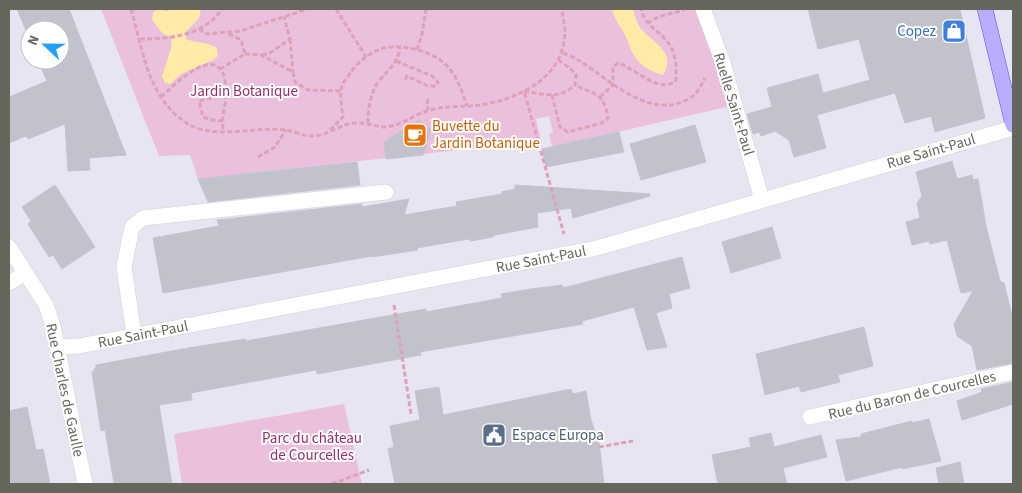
<svg xmlns="http://www.w3.org/2000/svg" width="1022" height="493" font-family="'Source Sans 3',sans-serif">
<style>
.green{fill:#eac0dc}
.water{fill:#ffeba7}
.building{fill:#c2c2cc;stroke:#c3c3d6}
.lines{fill:none;stroke-linecap:round;stroke-linejoin:round}
.minor-casing{stroke:#d3d3cc;stroke-width:16}
.major-casing{stroke:#5c51fe;stroke-width:16}
.path{stroke:#dda2b9;stroke-width:3;stroke-dasharray:5 2.5;stroke-linecap:butt}
.minor{stroke:#fff;stroke-width:15}
.major{stroke:#bbacff;stroke-width:15}
.path-bridge{stroke:#dda2b9;stroke-width:3;stroke-dasharray:5 2.5;stroke-linecap:butt}
.labels{text-anchor:middle;stroke-width:4;stroke-linejoin:round;paint-order:stroke}
.shop-label{font-size:15px;fill:#366cbe;stroke:#fff;text-anchor:end}
.park-label{font-size:15px;fill:#93306c;stroke:#fff}
.street-label{font-size:15px;fill:#67665d;stroke:#fff}
.food-label{font-size:15px;fill:#c56008;stroke:#fff;text-anchor:start}
.service-label{font-size:15px;fill:#4e5e75;stroke:#fff;text-anchor:start}
</style>
<rect width="100%" height="100%" fill="#e7e5f1"/>
<g class="green">
<polygon points="101,9 698,9 731,106 552,147 549,134 553,132 549,116 536,119 541,141 538,141 198,179 190,155 159,156"/>
<polygon points="344,404 362,484 182,484 174,434"/>
</g>
<g class="water">
<path d="M159,9L166,11L173,9H201L199,18L186,32V39C195,43 209,42 217,48L218,56L213,60L181,74L170,84L165,83L162,76L171,48L172,37L163,34L152,20L153,12Z"/>
<path d="M612,9H633C635,16 637,24 642,30C654,43 677,53 663,75C651,72 637,64 632,52C629,47 629,42 626,37C621,27 615,21 612,9Z"/>
</g>
<g class="building">
<polygon points="17,9 69,9 126,155 89,158 90,170 68,171 65,124 28,139 26,136 9,143 9,97 47,81 38,60 60,60 60,30 30,30 30,40"/>
<polygon points="808,9 960,9 985,118 935,132 931,116 905,123 895,93 817,115 826,148 794,157 789,140 775,131 761,136 759,132 753,134 747,114 772,107 767,88 818,74 823,93 870,80 859,39 818,49"/>
<polygon points="419,120 430,129 429,137 423,155 386,159 384,142"/>
<polygon points="695,125 706,162 641,180 630,144"/>
<polygon points="619,132 624,152 546,167 542,149"/>
<polygon points="952,161 957,179 972,175 973,180 978,179 986,226 1000,281 1004,283 1013,320 1013,363 977,370 972,346 957,336 954,324 973,291 961,293 947,240 930,244 929,241 912,245 906,222 920,218 917,203 922,196 916,172"/>
<polygon points="357,162 360,185 208,202 198,179"/>
<polygon points="55,185 95,247 62,269 53,255 49,257 28,224 31,221 22,207"/>
<polygon points="515,185 650,194 650,196 573,218 571,208 537,213 538,227 495,235 493,237 471,241 468,239 417,248 418,250 372,257 372,256 163,293 153,238 219,226 217,220 362,204 362,207 409,199 404,215 457,206 456,202 502,194 501,192 515,189"/>
<polygon points="772,227 781,258 731,273 722,242"/>
<polygon points="682,257 690,288 669,294 672,308 656,313 667,347 647,350 634,307 582,321 583,324 420,352 421,355 317,374 316,370 191,393 192,400 159,405 172,484 114,484 105,430 101,431 93,379 92,372 94,372 94,369 96,368 96,365 188,348 246,339 246,341 426,309 426,312 502,298 501,294 531,289 562,285 563,288"/>
<polygon points="864,327 873,366 838,375 840,382 801,392 799,386 765,395 756,354"/>
<polygon points="1013,382 1013,404 962,420 957,401 982,392 981,389"/>
<polygon points="439,387 443,415 571,389 573,394 586,391 591,420 599,443 604,484 395,484 388,449 394,447 390,426 420,420 415,391"/>
<polygon points="27,407 36,450 43,449 50,484 9,484 9,411"/>
<polygon points="929,419 941,461 902,469 902,467 846,481 836,440 861,437 861,434 912,421 912,423"/>
<polygon points="771,433 774,447 821,435 827,457 783,468 787,484 718,484 712,455 751,447 749,438"/>
<polygon points="960,462 964,484 939,484 936,468"/>
</g>
<g class="lines">
<g class="minor-casing">
<g id="minor">
<polyline points="703,9 723,63 762,200"/>
<polyline points="9,247 46,305 53,326 85,484"/>
<polyline points="9,283 25,273"/>
<polyline points="134,335 124,267 132,227 143,218 386,192"/>
<polyline points="58,347 79,346 597,248 1013,128"/>
<polyline points="810,417 1013,372"/>
</g>
</g>
<g class="major-casing">
<polyline id="major" points="985,9 1013,125"/>
</g>
<g class="path">
<path d="M131,9C143,51 148,99 188,124C215,140 254,126 285,130C294,131 304,137 314,136C326,136 341,124 354,123C364,122 373,126 384,127C400,127 414,114 430,110C448,105 467,108 486,104C535,95 578,63 561,9"/>
<polyline points="336,9 366,57"/>
<polyline points="647,23 658,17 684,10"/>
<polyline points="199,29 207,34 240,31 308,9"/>
<path d="M140,39C169,39 204,36 222,9"/>
<polyline points="290,39 293,72"/>
<polyline points="417,50 422,34 426,9"/>
<path d="M563,53C568,55 575,58 580,61C611,81 654,124 693,96C698,92 701,85 704,80L705,78"/>
<polyline points="245,54 261,55 293,72 295,82 308,90 341,91"/>
<polyline points="262,55 270,53 290,39 284,17"/>
<path d="M558,60L570,68L576,75L575,85C560,100 543,94 524,91L564,234"/>
<polyline points="396,61 432,76 438,82 436,86 428,86 407,76 405,80"/>
<polyline points="220,69 245,54 241,40 227,33"/>
<path d="M552,95L560,127L568,132L602,123L608,118C604,93 596,95 575,85"/>
<polyline points="219,96 199,101 203,117 212,120 223,121"/>
<path d="M161,97C171,88 206,52 220,69C226,75 226,88 226,96C226,102 224,108 223,115C222,120 223,126 223,131"/>
<path d="M600,97L613,85V67L618,63C635,68 661,96 676,80C677,66 676,50 665,39C654,27 646,26 641,9"/>
<polyline points="428,99 427,105 428,110"/>
<path d="M368,123C368,109 370,93 379,81C389,69 397,64 400,48"/>
<path d="M330,130L343,117C342,108 339,94 342,86C343,82 348,77 350,73C357,63 371,51 384,48C402,44 428,50 443,62C456,73 462,90 467,106"/>
<polyline points="258,157 275,147 286,130"/>
<polyline points="394,305 411,414"/>
<polyline points="599,447 633,441"/>
<polyline points="332,484 369,470"/>
</g>
<use href="#minor" class="minor"/>
<use href="#major" class="major"/>
<polyline class="path-bridge" points="219,96 233,93"/>
</g>
<defs>
<g id="shop-square" transform="scale(1.25)"><rect x="-9" y="-9" width="18" height="18" rx="4" fill="#3f7fe0" stroke="#fff"/><path d="M-5-2.5h2.3a2.7 3.5 0 0 1 5.4 0H5L5.5 6h-11ZM-1.5-2.5h3a1.5 2.3 0 0 0-3 0Z" fill="#fff"/></g>
<g id="cafe-square" transform="scale(1.25)"><rect x="-9" y="-9" width="18" height="18" rx="4" fill="#e8710a" stroke="#fff"/><path d="M-5.5-4.5H6V0H3Q3 3.5 0 3.5H-2.5Q-5.5 3.5-5.5 0ZM3-3.2v2h1.7v-2ZM-6 4.5H4V6H-6Z" fill="#fff"/></g>
<g id="civic-square" transform="scale(1.25)"><rect x="-9" y="-9" width="18" height="18" rx="4" fill="#5c6f8a" stroke="#fff"/><path d="M-.6-6.5H3V-4.5H.6V-3L4-1V1h2V6H-6V1h2V-1L-.6-3ZM-1.2 2.5V6h2.4V2.5Z" fill="#fff"/></g>
</defs>
<g fill-rule="evenodd">
<use href="#shop-square" x="954" y="31"/>
<use href="#cafe-square" x="415" y="135"/>
<use href="#civic-square" x="494" y="435"/>
</g>
<g class="labels">
<g class="shop-label">
<text x="936" y="36">Copez</text>
</g>
<g class="park-label">
<text x="244" y="96">Jardin Botanique</text>
<text x="312" y="443">Parc du château<tspan x="312" dy="17">de Courcelles</tspan></text>
</g>
<g class="street-label">
<text transform="translate(734 104) rotate(73)" y="5">Ruelle Saint-Paul</text>
<text transform="translate(931 151) rotate(-16)" y="5">Rue Saint-Paul</text>
<text transform="translate(541 259) rotate(-11)" y="5">Rue Saint-Paul</text>
<text transform="translate(143 334) rotate(-11)" y="5">Rue Saint-Paul</text>
<text transform="translate(65 390) rotate(78)" y="5">Rue Charles de Gaulle</text>
<text transform="translate(912 395) rotate(-13)" y="5">Rue du Baron de Courcelles</text>
</g>
<g class="food-label">
<text x="432" y="131">Buvette du<tspan x="432" dy="17">Jardin Botanique</tspan></text>
</g>
<g class="service-label">
<text x="512" y="440">Espace Europa</text>
</g>
</g>
<rect width="1022" height="493" fill="none" stroke="#67665d" stroke-width="20"/>
<g transform="translate(45 45) rotate(292)"><circle r="24" fill="#ffffff" stroke="#c2c2be"/>
<path d="M0-4L9 19L0 12L-9 19Z" fill="#239ff9"/>
<text y="-8" font-size="14" font-weight="bold" text-anchor="middle" fill="#67665d">N</text>
</g>
</svg>
